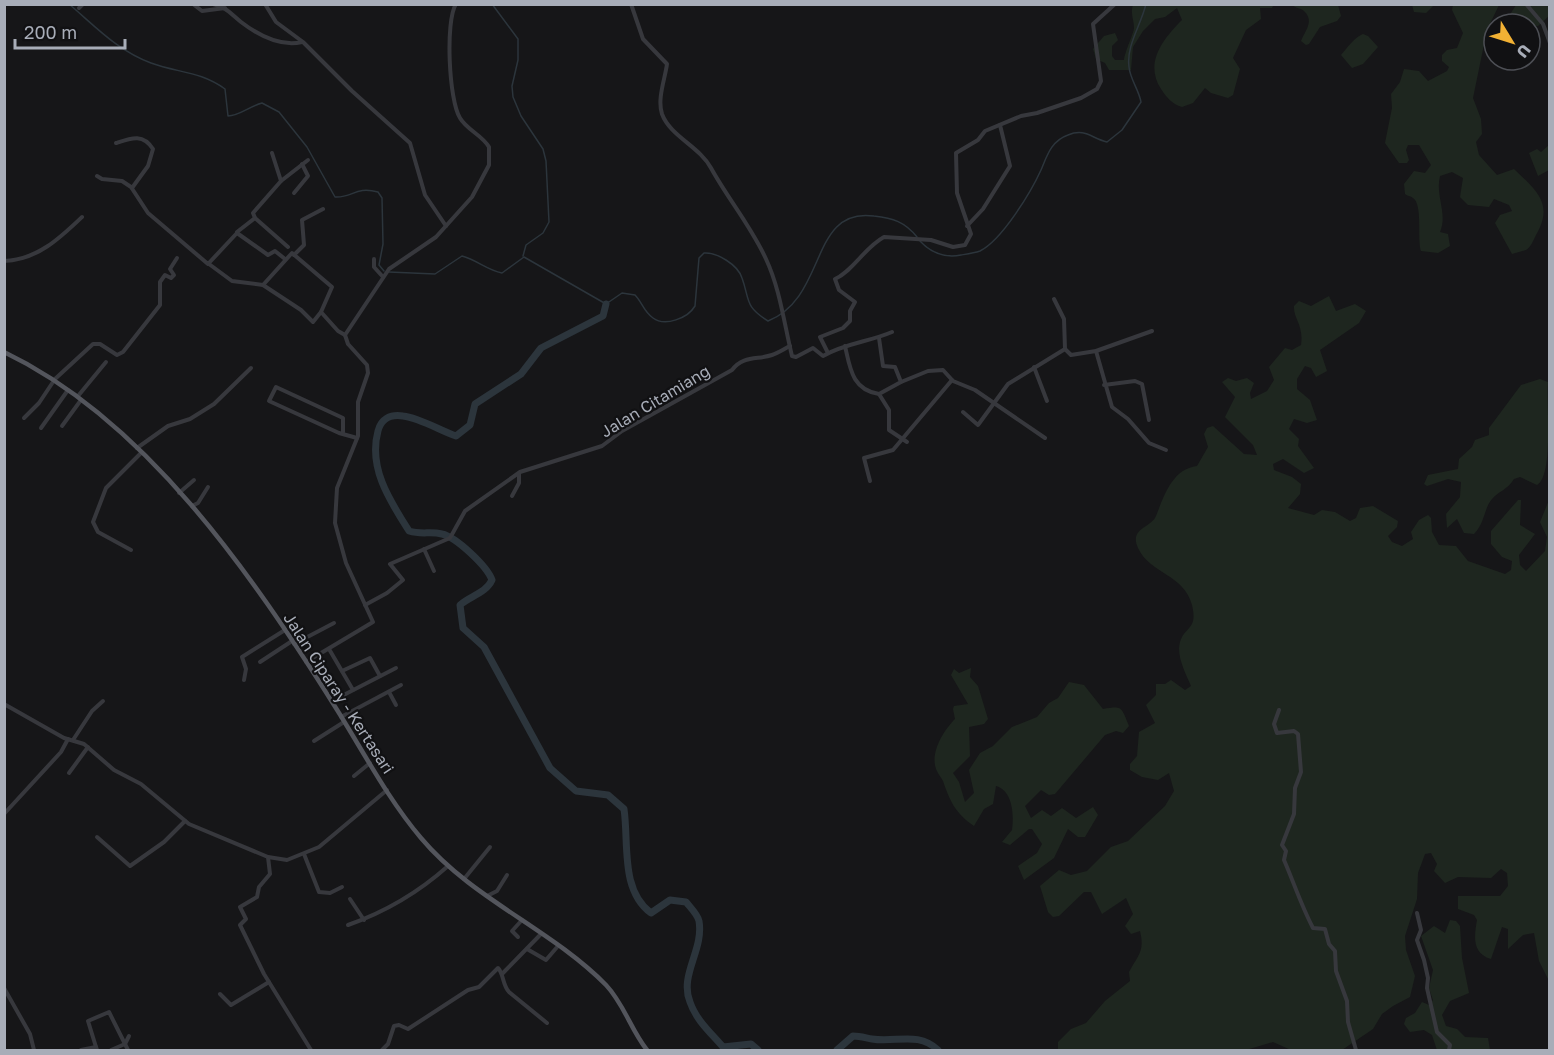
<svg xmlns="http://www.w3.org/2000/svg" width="1554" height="1055" font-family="'Golos Text',sans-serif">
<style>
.green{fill:#1e261f}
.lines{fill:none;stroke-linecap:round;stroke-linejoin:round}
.stream{stroke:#2c353c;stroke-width:1.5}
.river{stroke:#2c353c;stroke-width:7}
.minor{stroke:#37383d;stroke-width:4}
.major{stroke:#53555c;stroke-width:4.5}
.labels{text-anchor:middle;stroke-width:4.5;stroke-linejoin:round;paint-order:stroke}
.street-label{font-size:16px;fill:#a8adb8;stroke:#111113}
</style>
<rect width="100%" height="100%" fill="#161618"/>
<g class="green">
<path d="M1274,4L1272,8H1260L1261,19L1246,30L1233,58L1240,69L1233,95L1228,98L1211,93L1205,88L1193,103L1182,107C1172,104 1167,98 1161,89C1144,63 1163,39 1182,20L1177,8L1165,17L1155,19L1143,31L1133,47L1131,70H1109L1105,63L1096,59L1093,49L1104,36L1115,33L1118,40L1112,46V56L1115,60H1124C1125,51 1134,33 1134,28C1134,19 1130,14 1133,5Z"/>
<path d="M1292,5H1338L1341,16L1337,21L1320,27L1309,44L1306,45L1301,41C1305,31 1314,22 1305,12C1302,8 1297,9 1292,5Z"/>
<polygon points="1412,5 1412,4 1434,5 1426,13 1414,12"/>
<path d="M1453,5H1499L1487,30L1473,98L1481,119L1482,134L1476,142L1479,155L1497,175L1514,169C1537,191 1554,204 1536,235C1533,241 1531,247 1526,250L1512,254L1495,223L1500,215L1512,211L1509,205L1494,199L1489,207L1468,205L1460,197L1463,178L1452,172L1440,176C1435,196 1448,213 1440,232L1448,234L1450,246L1438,253L1421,251C1417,240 1423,204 1413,198C1411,196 1407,196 1405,194L1404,184L1414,171L1425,173L1431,165L1419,145H1408L1406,150L1409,160L1407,163H1399L1385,143L1392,108L1391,94L1400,82L1404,69L1419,71L1428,81L1447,71L1449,67L1442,61V55L1447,50L1457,48L1463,33L1452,10Z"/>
<polygon points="1516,5 1549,5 1549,16 1538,26 1504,24"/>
<path d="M1363,34L1368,36L1378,47L1363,64L1352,68L1341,55C1347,48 1355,37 1363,34Z"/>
<polygon points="1549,145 1549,170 1538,176 1529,153 1537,149 1541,152"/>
<path d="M1329,296L1336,311L1355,304L1366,311L1359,323L1320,350L1327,371L1316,377L1311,368L1305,366L1297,379V389L1310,400L1317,420L1307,423L1294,419L1289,429L1299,439L1298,446L1314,468L1304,473L1283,459L1273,464L1274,470L1292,477L1301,484L1300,494L1288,508L1314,515L1322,510L1335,512L1350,521L1356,518L1360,508L1373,506L1398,521L1397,527L1388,536L1392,542L1402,546L1413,539L1411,532L1419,520L1428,515L1431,518L1432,532L1439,545L1456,546L1468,561L1505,574L1511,570L1512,561L1502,557L1491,544V531L1518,500H1521L1520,525L1535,534L1519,555L1520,565L1526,571L1545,551L1547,537L1540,522L1549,500V981L1539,961L1534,933L1523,935L1508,949V929L1502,927L1491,959C1472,953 1474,937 1477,920L1474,915L1458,909V896H1500L1508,886L1507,873L1501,869L1491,878L1458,877L1445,883L1434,871L1437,864L1431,853L1425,854L1418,873L1417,899L1405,936L1406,950L1415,976L1410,997L1393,1006L1382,1014L1373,1029L1342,1050H1291L1273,1042L1246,1050H1058V1042L1071,1029L1086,1023L1105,1001L1130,981L1129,972C1138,955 1145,952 1140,931L1131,934L1125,926L1133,914L1126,898L1102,914L1091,892H1084L1059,916L1053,917L1048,912L1040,886L1059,870L1071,875L1087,871L1111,847L1128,841L1165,806L1174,791L1169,773L1158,780L1142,777L1130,770V764L1137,756L1139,732L1155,723L1146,705L1156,695V684H1165L1171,680L1185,690L1191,686C1186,674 1176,656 1180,642C1185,626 1198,630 1192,605C1184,574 1150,574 1138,548C1129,528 1151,528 1156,516C1164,496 1172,469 1197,466L1208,447L1204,434L1207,428L1213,426L1244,454L1257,455L1253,445L1225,417L1235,397L1222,382L1228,378L1236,381L1247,378L1254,383L1250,393L1251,399L1267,391L1274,380L1269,367L1285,348L1292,350L1301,345C1304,325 1293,318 1294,306L1299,301L1311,306Z"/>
<path d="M1540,379L1548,382C1546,404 1554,475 1537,485L1520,477L1514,479C1507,490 1499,491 1492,499C1484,508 1485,523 1474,534L1464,533L1457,519L1447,528L1446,514L1460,497L1461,482L1448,479L1427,486L1424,484L1428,475L1458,469L1459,459L1472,447L1475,440L1489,435V428L1521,385Z"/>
<path d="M971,668L970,677L978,686L988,719L984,724L969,727L970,756L953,773L959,782L965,802L974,793L969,770L980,753L993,746L1012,727L1037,717L1049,703L1058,698L1069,682L1084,685L1103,709C1122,706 1121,706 1129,726L1123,733L1116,731L1105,735L1055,794L1049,795L1041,790L1025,806L1031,818L1042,810L1051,816L1062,808L1076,818L1093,807L1098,815L1085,837H1078L1068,829L1054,858L1024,880L1018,866L1037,853L1042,844L1032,829H1029L1010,845L1002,842L1012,830C1014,815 1013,791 996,786L993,804L984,809L974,826C955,813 950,801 943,781C941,777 938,774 936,769C930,752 944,730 955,719L953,709L954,706L968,704L951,675L954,669L959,673Z"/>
<polygon points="1450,920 1456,921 1460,926 1462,958 1469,993 1450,1001 1442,1015 1446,1026 1457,1029 1465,1037 1488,1038 1490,1050 1437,1050 1432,1035 1424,1030 1410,1032 1404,1024 1406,1018 1415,1013 1422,1002 1429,1005 1433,1000 1429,988 1433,970 1421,936 1434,926 1445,933"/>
</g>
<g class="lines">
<g class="stream">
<path d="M69,4C96,27 118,51 151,63C178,73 200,71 225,89L228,116C239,116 250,106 262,103L279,112L307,147L335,197C353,198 355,186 378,192L382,198L383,244L379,265L384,271"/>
<polyline points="492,4 518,39 518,60 512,86 513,97 521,116 543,149 546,161 549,222 543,233 526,245 523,256"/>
<path d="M920,241C931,253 945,258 961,255C967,254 974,253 980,251C1002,240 1031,192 1041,170C1047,156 1051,141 1068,135C1085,128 1091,138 1107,142L1122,130L1141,102C1139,90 1130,79 1129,67C1126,46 1141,25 1146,4"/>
<path d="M389,272L435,274L462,256C477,260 487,270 502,273L524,257L606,304L622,293L635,295C642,302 644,312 653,318C665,327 688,318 695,306L699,258L704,253C717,252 738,265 742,278C750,300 744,306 768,321C828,297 809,207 874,216C893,218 905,222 917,237"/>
</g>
<g class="river">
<path d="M606,304L603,316L541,348L521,374L475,404L470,425L456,436C439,430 420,418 403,416C390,414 381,419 378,431C368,468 390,501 409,531C422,535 430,531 442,534C456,537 487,566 492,580C486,593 470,596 460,605L463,628L484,647L550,768L576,791L608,795L624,809C629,843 620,890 651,913L670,900L686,902C690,907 698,915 699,921C704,950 679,975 690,1002C696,1020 711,1033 723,1047L751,1044L758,1050"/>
<path d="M837,1050L853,1036C860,1036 866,1038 872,1039C896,1043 918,1031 938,1050"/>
</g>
<g class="minor">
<polyline points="193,4 202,11 225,8"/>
<path d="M213,4C226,7 231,14 241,22C258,35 281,47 302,42"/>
<polyline points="265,4 276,22 303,42 352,91 410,143 425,195 446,226"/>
<path d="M631,4L643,39L667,64C665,79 657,99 662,114C670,136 700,147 711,168C728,199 751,226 766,259C780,289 784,323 792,356L796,357L813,348L823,356C845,343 869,342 892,332"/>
<polyline points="1526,4 1543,24 1550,43"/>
<polyline points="79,8 83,4"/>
<path d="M116,143C131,138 143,133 153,149L148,166L132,188"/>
<polyline points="97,176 102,179 122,181 131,187 148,213 208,264 237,233 268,255 275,251 285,259"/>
<polyline points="281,181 308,160"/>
<polyline points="294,193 308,176 302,164"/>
<polyline points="255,218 253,213 281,181 272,153"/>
<polyline points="967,226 983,209 1010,166 1000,125"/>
<polyline points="237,232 255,218 288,247"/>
<polyline points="294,255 304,245 302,220 323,209"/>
<polyline points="374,259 374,267 383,277"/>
<path d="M4,261C37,260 60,238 82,217"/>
<polyline points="209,264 232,281 263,285 301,310 313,322 321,312"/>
<polyline points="263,285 292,253 332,287 321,312 338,331 345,335"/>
<polyline points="1054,299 1064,319 1065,349"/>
<polyline points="879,338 883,366 895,367 901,382 879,394 889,410 889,430 907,442"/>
<path d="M845,346C850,368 852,390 879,394"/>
<polyline points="1096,351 1112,407 1128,419 1149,443 1166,450"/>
<path d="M828,353L820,337L843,328L850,321V311L855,302L839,290L835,279C853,271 865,247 884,237L931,240L953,247L965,245L971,234L957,193L956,153L978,140L985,131L1021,116L1037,113L1081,98L1097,89L1101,81L1093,24L1115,4"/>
<polyline points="1034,367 1047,401"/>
<polyline points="901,382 928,371 943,370 953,381 975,390 1045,438"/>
<polyline points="1104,385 1135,381 1142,384 1149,420"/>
<polyline points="78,396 106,362"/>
<polyline points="963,412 978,425 1008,384 1065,349 1071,355 1096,351 1152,331"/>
<polyline points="24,418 39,403 55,379 93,344 100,344 117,355 123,352 160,305 160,282 165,275 171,278 174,275 170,269 177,258"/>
<polyline points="62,426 81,400"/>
<polyline points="41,428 68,390"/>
<polyline points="343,432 343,418 276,387 269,401 339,433 357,438"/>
<polyline points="137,448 168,426 190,419 214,404 251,368"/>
<polyline points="870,481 864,458 893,450 952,380"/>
<polyline points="179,493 194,480"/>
<polyline points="512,496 519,483 519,474"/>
<polyline points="192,506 198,503 208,487"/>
<polyline points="424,549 434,571"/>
<polyline points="131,550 98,532 93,522 106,488 141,453"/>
<path d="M365,605L387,593L403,580L390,564L450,538L465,511L520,472L602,446L622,431L732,370C743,355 758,360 772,355C778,353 784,349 790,346"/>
<polyline points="294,644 334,623"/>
<polyline points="329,649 353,690"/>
<polyline points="260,662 292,641"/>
<path d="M306,662L373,622L346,563L335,523L337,488L358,436V402L368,373L367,365L348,344L345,335L389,269L436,237L472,197L489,165V147C482,135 467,130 460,118C449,101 445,21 456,4"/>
<polyline points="342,671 370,658 380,676"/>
<polyline points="244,680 246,669 242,657 285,630"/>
<polyline points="389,692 396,705"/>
<polyline points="332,701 396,668"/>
<polyline points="4,704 64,738 84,744 114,770 141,784 189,824 268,857 287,860 319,847 387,790"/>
<path d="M1279,710L1274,724L1277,733L1294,731L1298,734L1301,772L1295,788L1294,814L1282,845L1286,851L1284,860C1294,883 1301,905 1313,928L1325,929L1329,944L1335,951L1336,971L1347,1001L1348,1022L1356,1050"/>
<polyline points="341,717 401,685"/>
<polyline points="73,740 92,711 103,701"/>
<polyline points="314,741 344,722"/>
<polyline points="69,773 88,747"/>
<polyline points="354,776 370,763"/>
<polyline points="4,814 61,752 68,739"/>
<polyline points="97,837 130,866 164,842 185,821"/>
<polyline points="304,854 319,892 330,893 342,887"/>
<polyline points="268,857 270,874 259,887 257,897 240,907 246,919 240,925 264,974 311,1050"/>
<polyline points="464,879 490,847"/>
<polyline points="487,896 497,891 507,875"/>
<polyline points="350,899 364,920"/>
<polyline points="1417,913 1421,930 1417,940 1424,960 1428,978 1427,988 1437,1032 1450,1045 1449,1050"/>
<path d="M348,925C385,912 419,892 448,866"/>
<polyline points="518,937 512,931 522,920"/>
<polyline points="527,949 546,960 558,946"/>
<polyline points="502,974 541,934"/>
<polyline points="4,988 30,1034 34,1050"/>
<polyline points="220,994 231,1005 269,982"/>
<polyline points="96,1047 88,1021 109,1012 128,1050"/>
<polyline points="81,1050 96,1047 97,1050"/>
<polyline points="111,1050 125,1044 129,1036"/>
<path d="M382,1050L388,1044L394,1026L399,1025L408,1029L468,990L479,987L498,968C504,974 502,984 509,992L547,1023"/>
</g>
<path class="major" d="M4,352C146,420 252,575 334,705C362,749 387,798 421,838C472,899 551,929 606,985C624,1004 631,1030 647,1050"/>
</g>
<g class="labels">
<g class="street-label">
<text transform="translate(655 401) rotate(-31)" y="6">Jalan Citamiang</text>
<text transform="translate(339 693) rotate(57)" y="6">Jalan Ciparay - Kertasari</text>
</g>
</g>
<rect width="1554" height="1055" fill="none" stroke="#a8adb8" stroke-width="12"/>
<g transform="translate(1512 42) rotate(128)"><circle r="28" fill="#111113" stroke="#4d4f55" stroke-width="1.5"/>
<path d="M0-4.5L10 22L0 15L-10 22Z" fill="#f2b134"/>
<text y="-9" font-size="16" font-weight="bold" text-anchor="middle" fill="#a8adb8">U</text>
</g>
<path d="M15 39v9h110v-9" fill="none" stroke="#a8adb8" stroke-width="3"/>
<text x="24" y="39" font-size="18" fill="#a8adb8" stroke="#111113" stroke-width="4.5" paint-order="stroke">200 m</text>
</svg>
